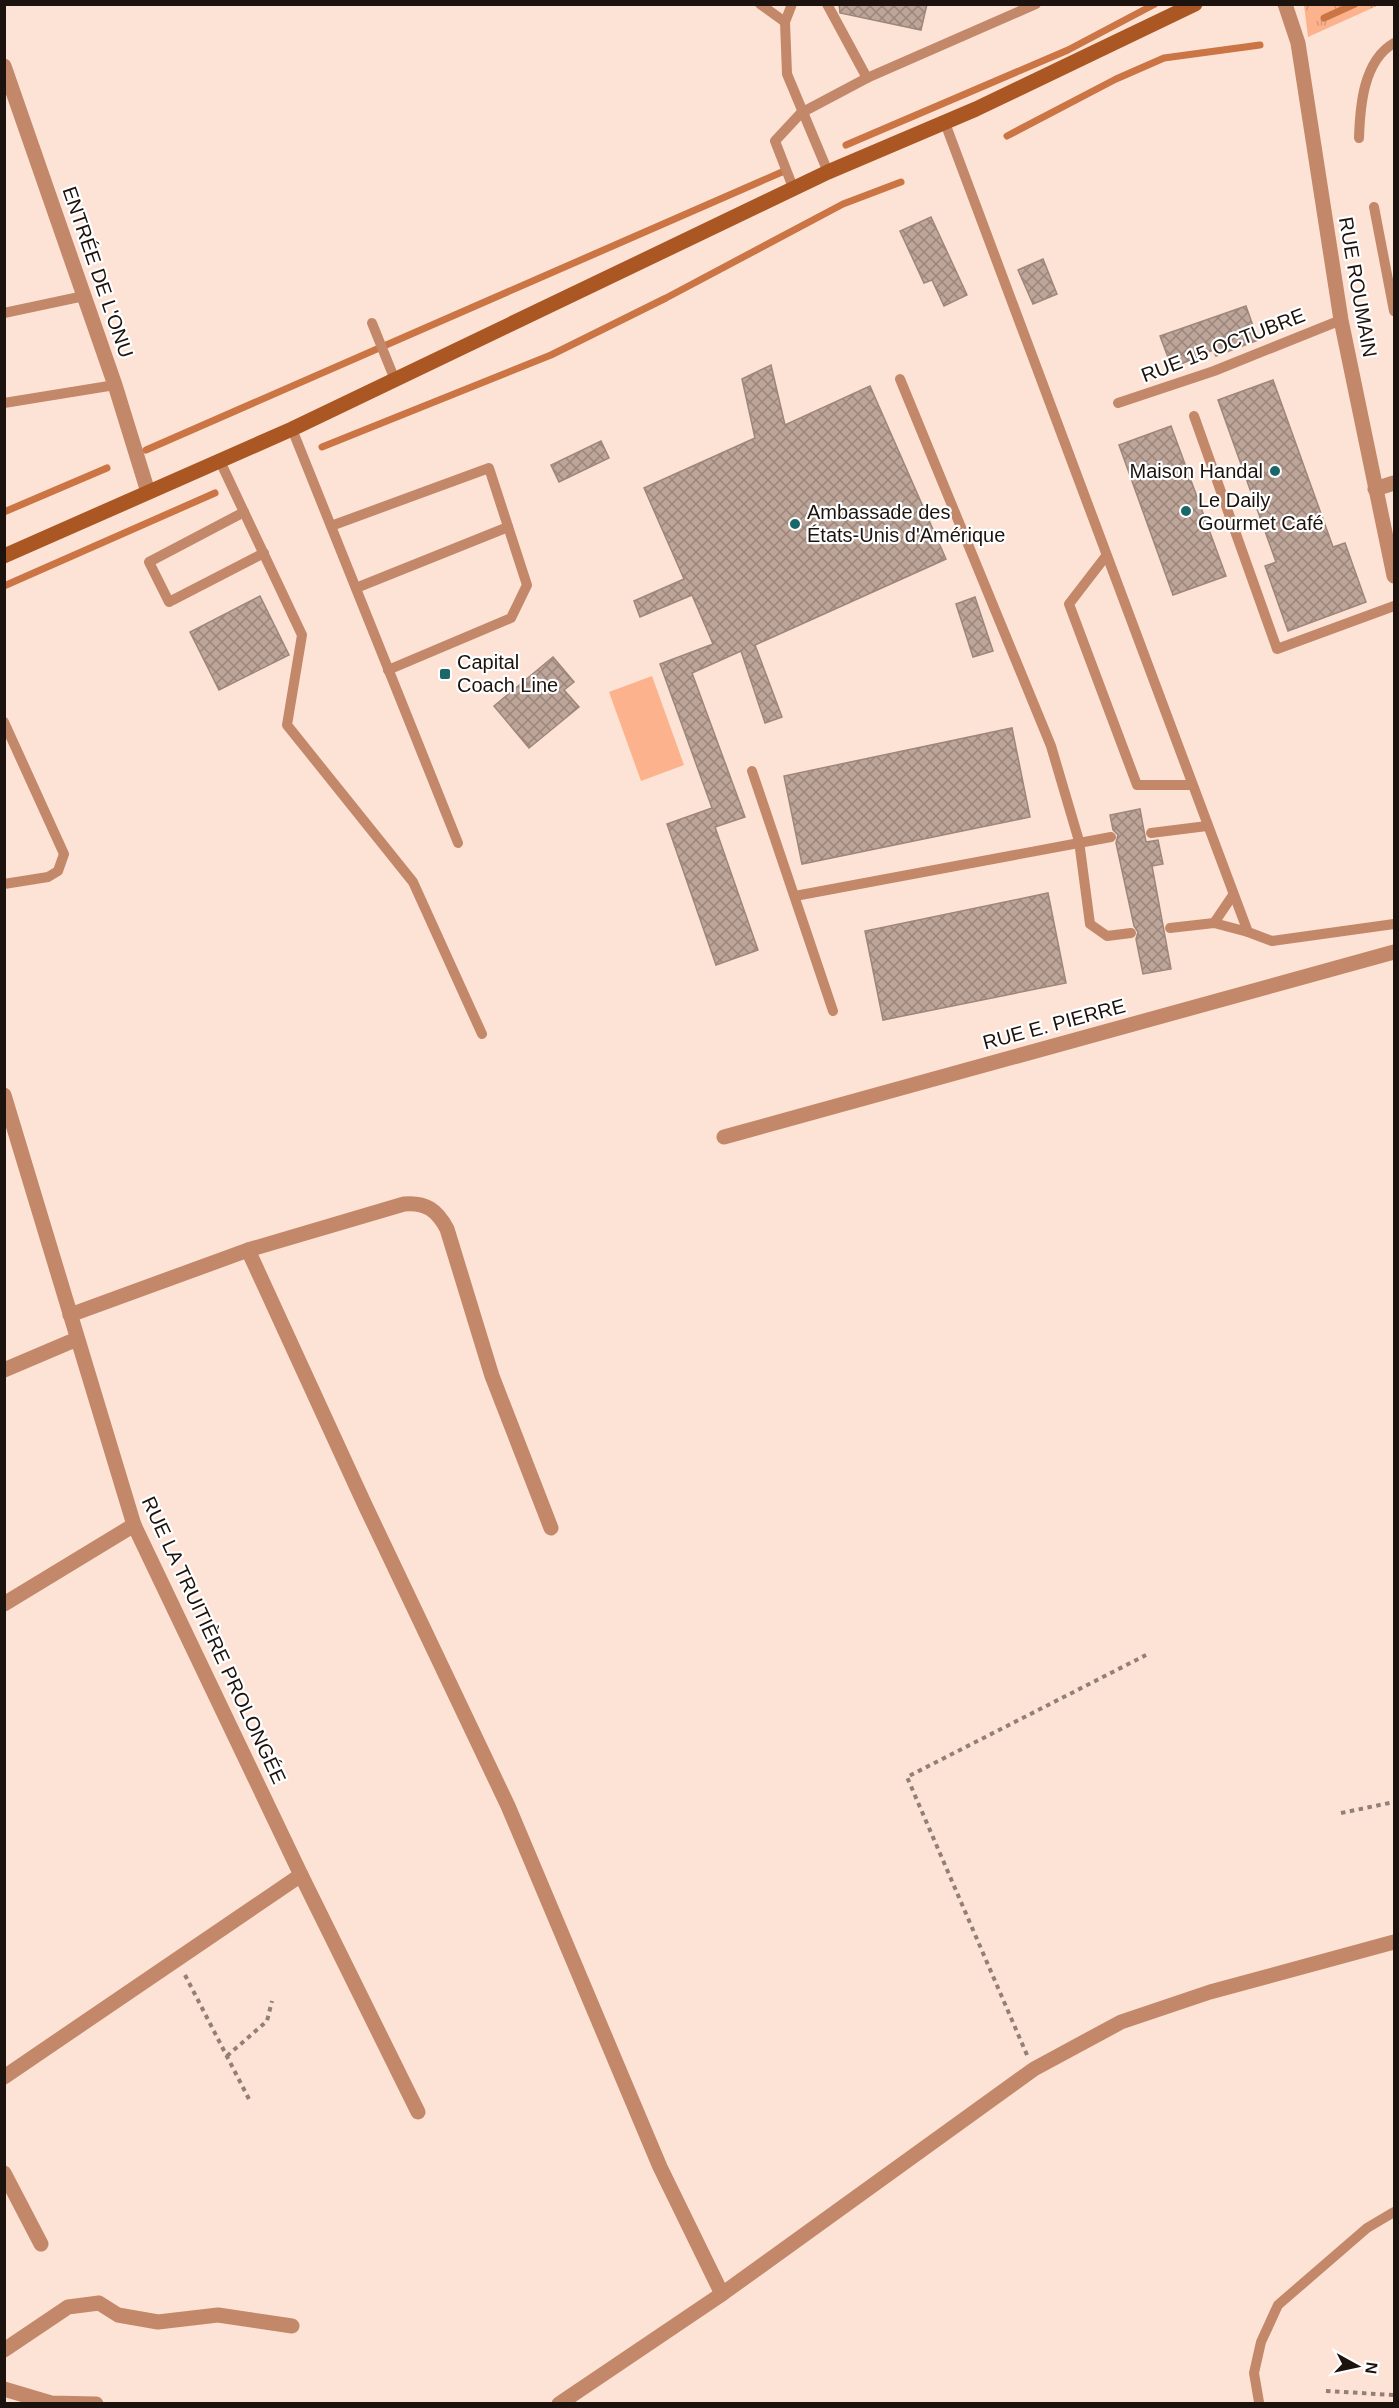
<svg xmlns="http://www.w3.org/2000/svg" width="1399" height="2408" font-family="Arial,sans-serif">
<style>
.grass{fill:url(#grass-tufts)}
.park{fill:#fcb38d}
.lines{fill:none;stroke-linecap:round;stroke-linejoin:round}
.stream{stroke:#cb7444;stroke-width:7}
.building{fill:url(#building-cross-hatch);stroke:#9e867a;stroke-width:1.5}
.path{stroke:#928077;stroke-width:4;stroke-dasharray:4.5 4.5;stroke-linecap:butt}
.service{stroke:#c3886a;stroke-width:10}
.minor{stroke:#c3886a;stroke-width:15}
.secondary{stroke:#ab5724;stroke-width:15}
.poi-dot{fill:#196769;stroke:#fff;stroke-width:2}
.labels{text-anchor:middle;stroke-width:4.5;stroke-linejoin:round;paint-order:stroke}
.street-label{font-size:20px;fill:#1c130e;stroke:#fff}
.poi-label{font-size:20px;fill:#1c130e;stroke:#fff;text-anchor:start}
</style>
<defs>
<pattern id="grass-tufts" width="24" height="20" patternUnits="userSpaceOnUse" patternTransform="scale(1.5)"><rect width="24" height="20" fill="#fcb38d"/><path d="M3 7l-1-3M5 7V3M7 7l1-3M15 17l-1-3M17 17v-4M19 17l1-3" fill="none" stroke="#d79978"/></pattern>
<pattern id="building-cross-hatch" width="8" height="8" patternUnits="userSpaceOnUse" patternTransform="scale(1.5)"><rect width="8" height="8" fill="#bea599"/><path d="M0 0l8 8M0 8l8-8" fill="none" stroke="#9a857b"/></pattern>
</defs>
<rect width="100%" height="100%" fill="#fde3d5"/>
<polygon class="grass" points="1304,5 1304,4 1379,5 1308,37"/>
<polygon class="park" points="652,676 684,765 641,781 609,692"/>
<g class="lines">
<g class="stream">
<polyline points="1324,18 1355,4"/>
<polyline points="1007,136 1116,79 1164,58 1260,45"/>
<polyline points="846,145 1068,50 1155,4"/>
<polyline points="322,447 551,355 666,298 843,204 901,182"/>
<polyline points="146,450 782,172"/>
<polyline points="4,512 107,468"/>
<polyline points="4,586 215,493"/>
</g>
</g>
<g class="building">
<polygon points="839,4 927,4 921,30 840,13"/>
<polygon points="931,217 967,295 944,306 932,280 924,283 900,231"/>
<polygon points="1043,259 1057,294 1033,304 1018,270"/>
<polygon points="1246,306 1258,340 1216,356 1213,350 1172,368 1160,336"/>
<polygon points="771,365 785,425 870,386 946,559 755,645 782,717 765,723 741,651 692,673 745,817 715,827 758,950 716,965 667,824 712,808 660,664 713,644 692,595 640,617 634,601 684,579 644,488 755,438 742,379"/>
<polygon points="1273,380 1333,547 1345,543 1366,602 1288,631 1265,566 1276,562 1218,400"/>
<polygon points="1171,426 1226,576 1173,595 1119,445"/>
<polygon points="601,441 609,458 559,482 551,465"/>
<polygon points="260,596 289,655 219,690 190,632"/>
<polygon points="975,597 993,651 973,657 956,604"/>
<polygon points="553,657 574,682 564,690 579,707 529,748 494,706"/>
<polygon points="1012,728 1030,817 802,864 784,776"/>
<polygon points="1140,809 1146,842 1158,840 1163,864 1152,866 1171,969 1143,974 1136,939 1138,932 1134,926 1116,843 1118,835 1113,830 1110,815"/>
<polygon points="1048,893 1066,983 883,1020 865,931"/>
</g>
<g class="lines">
<g class="path">
<polyline points="1341,1813 1394,1802"/>
<polyline points="185,1975 251,2103"/>
<polyline points="1027,2055 907,1777 1146,1655"/>
<polyline points="227,2056 267,2021 272,2001"/>
<polyline points="1326,2391 1394,2395"/>
</g>
<g class="service">
<polyline points="760,4 785,22 787,74 828,172"/>
<polyline points="827,4 867,78"/>
<polyline points="785,22 792,4"/>
<polyline points="945,123 1248,932 1272,941 1394,924"/>
<path d="M1359,138C1360,107 1363,61 1394,43"/>
<polyline points="794,190 775,141 801,113 867,78 1036,4"/>
<polyline points="1374,207 1394,311"/>
<polyline points="4,313 84,296"/>
<polyline points="372,323 395,380"/>
<polyline points="900,379 1051,746 1079,841 1090,924 1107,936 1131,933"/>
<polyline points="4,403 115,385"/>
<polyline points="1118,403 1214,371 1341,320"/>
<polyline points="1194,416 1277,649 1394,606"/>
<polyline points="292,429 458,843"/>
<polyline points="219,459 302,635 287,725 413,882 482,1034"/>
<polyline points="244,512 149,562 169,602 264,553"/>
<polyline points="331,526 489,468 527,585 511,618 388,670"/>
<polyline points="1106,556 1069,604 1137,785 1192,785"/>
<polyline points="356,588 508,527"/>
<polyline points="4,722 64,854 58,871 48,877 4,884"/>
<polyline points="752,771 833,1011"/>
<polyline points="1151,833 1207,826"/>
<polyline points="795,896 1111,837"/>
<polyline points="1214,923 1233,895"/>
<polyline points="1170,928 1214,923 1248,932"/>
<polyline points="1259,2402 1254,2373 1261,2342 1278,2305 1367,2228 1394,2212"/>
</g>
<g class="minor">
<polyline points="1285,4 1298,43 1341,320 1394,576"/>
<polyline points="4,66 115,385 148,492"/>
<polyline points="1375,489 1394,483"/>
<polyline points="4,1095 134,1525 301,1875 418,2112"/>
<polyline points="724,1137 1394,952"/>
<polyline points="248,1250 364,1503 508,1806 660,2167 722,2294"/>
<path d="M70,1315L248,1250L404,1204C426,1202 437,1210 447,1229L492,1376L551,1528"/>
<polyline points="4,1370 77,1339"/>
<polyline points="4,1604 134,1525"/>
<polyline points="4,2077 301,1875"/>
<polyline points="4,2173 41,2244"/>
<polyline points="4,2350 68,2307 99,2303 118,2315 158,2322 218,2315 292,2326"/>
<polyline points="4,2389 51,2403 96,2404"/>
<polyline points="559,2404 722,2294 1034,2069 1121,2022 1210,1992 1394,1942"/>
</g>
<polyline class="secondary" points="4,556 292,429 828,172 976,109 1195,4"/>
</g>
<g class="poi-dot">
<circle cx="1275" cy="471" r="6"/>
<circle cx="1186" cy="511" r="6"/>
<circle cx="795" cy="524" r="6"/>
<rect x="439" y="668" width="12" height="12" rx="3"/>
</g>
<g class="labels">
<g class="street-label">
<text transform="translate(98 272) rotate(71)" y="7">ENTRÉE DE L'ONU</text>
<text transform="translate(1358 287) rotate(80)" y="7">RUE ROUMAIN</text>
<text transform="translate(1223 345) rotate(-21)" y="7">RUE 15 OCTUBRE</text>
<text transform="translate(1054 1024) rotate(-15)" y="7">RUE E. PIERRE</text>
<text transform="translate(214 1640) rotate(65)" y="7">RUE LA TRUITIÈRE PROLONGÉE</text>
</g>
<g class="poi-label">
<text x="1263" y="478" text-anchor="end">Maison Handal</text>
<text x="1198" y="507">Le Daily<tspan x="1198" dy="23">Gourmet Café</tspan></text>
<text x="807" y="519">Ambassade des<tspan x="807" dy="23">États-Unis d'Amérique</tspan></text>
<text x="457" y="669">Capital<tspan x="457" dy="23">Coach Line</tspan></text>
</g>
</g>
<rect width="1399" height="2408" fill="none" stroke="#1c130e" stroke-width="12"/>
<g transform="translate(1357 2366) rotate(98)" stroke="#ffffff" stroke-width="4.5" paint-order="stroke">
<path d="M0-4.5L10 22L0 15L-10 22Z" fill="#1c130e"/>
<text y="-9" font-size="16" font-weight="bold" text-anchor="middle" fill="#1c130e">N</text>
</g>
</svg>
